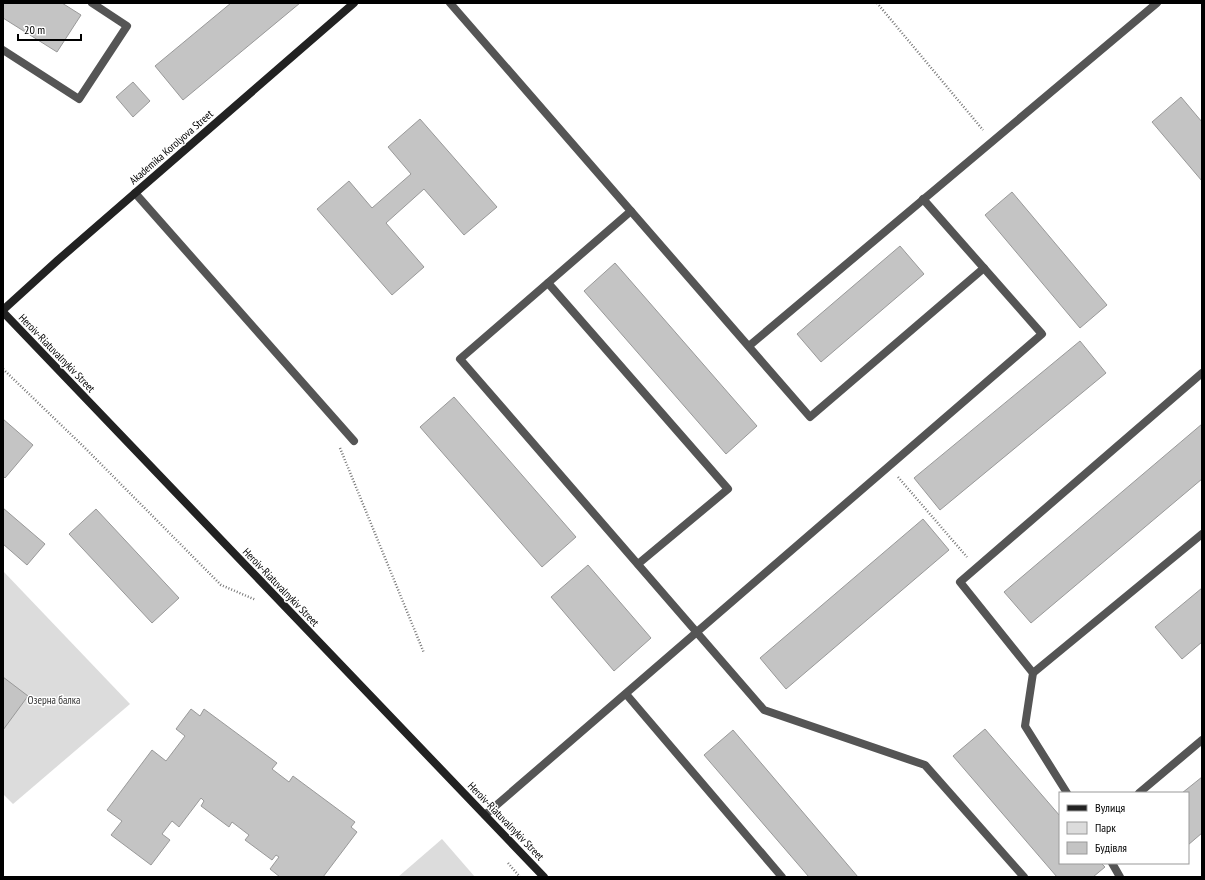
<svg xmlns="http://www.w3.org/2000/svg" width="1205" height="880" font-family="'PT Sans Narrow',sans-serif">
<style>
.green{fill:#dcdcdc}
.building{fill:#c4c4c4;stroke:#999}
.lines{fill:none;stroke-linecap:round;stroke-linejoin:round}
.path{stroke:#777;stroke-width:2.5;stroke-dasharray:1 2;stroke-linecap:butt}
.lane{stroke:#555;stroke-width:8}
.secondary{stroke:#222;stroke-width:8}
.labels{text-anchor:middle;stroke-width:3;stroke-linejoin:round;paint-order:stroke}
.street-label{font-size:11px;fill:#000;stroke:#fff}
.park-label{font-size:11px;fill:#333;stroke:#fff}
</style>
<rect width="100%" height="100%" fill="#fff"/>
<g class="green">
<polygon points="3,571 130,704 13,804 3,794"/>
<polygon points="442,839 475,877 398,877"/>
</g>
<g class="building">
<polygon points="3,3 62,3 81,15 57,52 3,18"/>
<polygon points="231,3 300,3 183,100 155,66"/>
<polygon points="133,82 150,101 133,117 116,97"/>
<polygon points="1181,97 1202,122 1202,181 1152,122"/>
<polygon points="420,119 497,207 464,235 424,189 386,223 424,267 392,295 317,209 349,181 372,208 411,174 388,147"/>
<polygon points="1012,192 1107,305 1080,328 985,215"/>
<polygon points="900,246 924,274 821,362 797,334"/>
<polygon points="615,263 757,426 726,454 584,291"/>
<polygon points="1080,341 1106,373 940,510 914,478"/>
<polygon points="454,397 576,537 542,567 420,427"/>
<polygon points="3,419 33,445 5,478 3,476"/>
<polygon points="1202,424 1202,479 1031,623 1004,592"/>
<polygon points="3,508 45,544 27,565 3,544"/>
<polygon points="96,509 179,598 152,623 69,534"/>
<polygon points="923,519 949,550 786,689 760,658"/>
<polygon points="588,565 651,638 614,671 551,597"/>
<polygon points="1202,588 1202,642 1182,659 1155,627"/>
<polygon points="3,677 28,696 3,730"/>
<polygon points="191,709 200,716 204,709 277,763 272,769 289,782 293,776 355,822 351,827 357,832 323,877 280,877 270,869 279,857 276,855 272,860 245,840 249,835 232,822 229,827 201,806 204,801 201,798 179,827 172,821 162,834 170,840 151,865 111,835 122,821 107,810 152,750 166,761 185,736 176,729"/>
<polygon points="985,729 1060,816 1060,863 1101,863 1105,867 1093,877 1057,877 953,756"/>
<polygon points="733,730 858,877 809,877 704,755"/>
<polygon points="1202,777 1202,833 1188,845 1188,793 1182,793"/>
</g>
<g class="lines">
<g class="path">
<polyline points="877,3 983,130"/>
<polyline points="3,369 85,448 221,585 256,600"/>
<polyline points="340,448 424,653"/>
<polyline points="898,477 967,557"/>
<polyline points="508,863 520,877"/>
</g>
<g class="lane">
<polyline points="450,3 810,417 984,268"/>
<polyline points="3,50 79,99 127,26 92,3"/>
<polyline points="135,193 354,441"/>
<polyline points="631,211 460,359 764,710 925,765 1024,877"/>
<polyline points="548,283 728,489 638,564"/>
<polyline points="749,346 1157,3"/>
<polyline points="1033,673 1202,534"/>
<polyline points="626,694 782,877"/>
<polyline points="1067,793 1025,726 1033,673 960,582 1202,373"/>
<polyline points="1139,793 1202,740"/>
<polyline points="485,815 1042,334 923,199"/>
<polyline points="1112,863 1120,877"/>
</g>
<g class="secondary">
<polyline points="3,310 58,260 354,3"/>
<polyline points="3,312 544,877"/>
</g>
</g>
<g class="labels">
<g class="street-label">
<text transform="translate(171 147) rotate(-41)" y="4">Akademika Korolyova Street</text>
<text transform="translate(57 353) rotate(46)" y="4">Heroiv-Riatuvalnykiv Street</text>
<text transform="translate(281 587) rotate(46)" y="4">Heroiv-Riatuvalnykiv Street</text>
<text transform="translate(506 821) rotate(46)" y="4">Heroiv-Riatuvalnykiv Street</text>
</g>
<g class="park-label">
<text x="54" y="704">Озерна балка</text>
</g>
</g>
<rect width="1205" height="880" fill="none" stroke="#000000" stroke-width="8"/>
<rect x="1059" y="792" width="130" height="72" fill="#ffffff" stroke="#999999"/>
<rect x="1067" y="805" width="20" height="6" fill="#222222" stroke="#999999"/>
<text x="1095" y="812" font-size="12" fill="#000000">Вулиця</text>
<rect x="1067" y="822" width="20" height="12" fill="#dcdcdc" stroke="#999999"/>
<text x="1095" y="832" font-size="12" fill="#000000">Парк</text>
<rect x="1067" y="842" width="20" height="12" fill="#c4c4c4" stroke="#999999"/>
<text x="1095" y="852" font-size="12" fill="#000000">Будівля</text>
<path d="M18 34v6h63v-6" fill="none" stroke="#000000" stroke-width="2"/>
<text x="24" y="34" font-size="12" fill="#000000" stroke="#ffffff" stroke-width="3" paint-order="stroke">20 m</text>
</svg>
